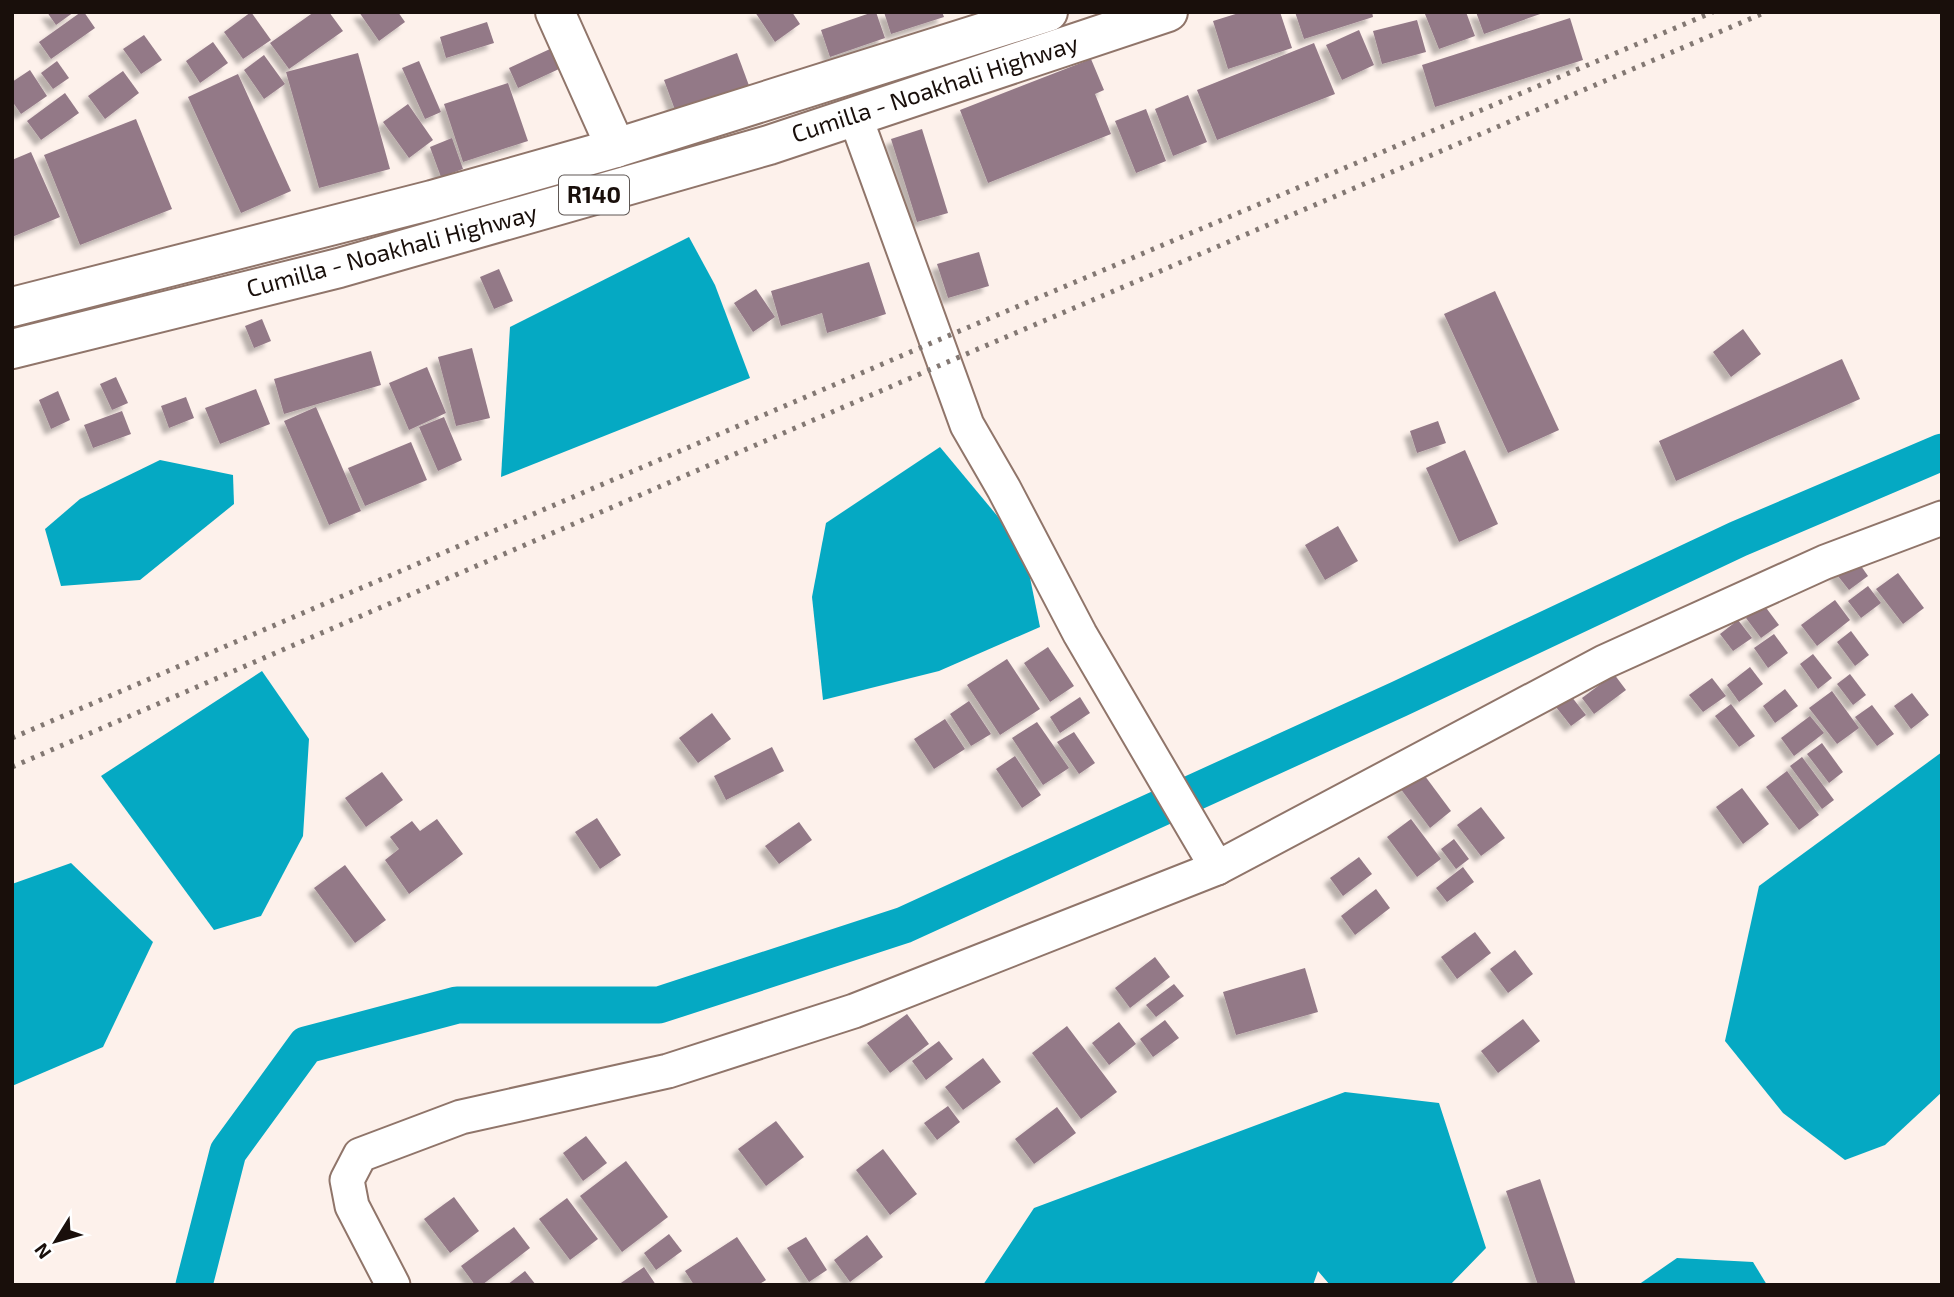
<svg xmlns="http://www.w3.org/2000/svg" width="1954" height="1297" font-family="'Exo 2',sans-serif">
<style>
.water{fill:#05a9c3}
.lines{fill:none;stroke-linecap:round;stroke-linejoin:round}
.canal{stroke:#05a9c3;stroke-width:37}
.building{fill:#937987;filter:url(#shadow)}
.street-casing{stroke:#90756a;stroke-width:37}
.secondary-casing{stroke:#90756a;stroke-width:42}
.primary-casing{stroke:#90756a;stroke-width:42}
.street{stroke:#fff;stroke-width:33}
.secondary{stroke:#fff;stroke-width:38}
.primary{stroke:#fff;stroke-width:38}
.rail{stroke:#837873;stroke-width:5;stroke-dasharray:3.5 7;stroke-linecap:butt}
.labels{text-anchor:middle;stroke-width:7;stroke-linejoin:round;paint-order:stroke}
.shield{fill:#fff;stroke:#5e5754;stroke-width:2}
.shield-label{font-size:23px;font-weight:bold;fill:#190f0b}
.street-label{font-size:24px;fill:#190f0b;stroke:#fff}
</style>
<defs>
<filter id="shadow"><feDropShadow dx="-6" dy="6" stdDeviation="2" flood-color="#0004"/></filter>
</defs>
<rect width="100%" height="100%" fill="#fdf1eb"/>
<g class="water">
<polygon points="689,237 715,285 750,378 501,477 510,327"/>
<polygon points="940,447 1024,548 1040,627 939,671 823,700 812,597 826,523"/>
<polygon points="160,460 233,475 234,504 140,580 61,586 45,529 80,499"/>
<polygon points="262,671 309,739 303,836 261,916 214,930 101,776"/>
<polygon points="1942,752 1942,1092 1885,1145 1845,1160 1783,1113 1725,1041 1759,886"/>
<polygon points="71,863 153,942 103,1047 12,1086 12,884"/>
<polygon points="1345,1092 1439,1103 1486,1248 1450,1285 1330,1285 1318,1271 1313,1285 983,1285 1034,1208"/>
<polygon points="1677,1258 1753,1262 1767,1285 1638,1285"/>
</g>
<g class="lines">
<polyline class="canal" points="194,1285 228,1152 306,1045 457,1005 659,1005 904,925 1399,699 1738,539 1942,452"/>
</g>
<g class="building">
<polygon points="47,12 74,12 56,25"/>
<polygon points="81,12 84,12 95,28 51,59 39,42"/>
<polygon points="251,12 271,40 243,59 224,32"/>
<polygon points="314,12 329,12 343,31 289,69 270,43"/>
<polygon points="359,12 398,12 405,22 379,41"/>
<polygon points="755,12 792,12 800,24 775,42"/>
<polygon points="873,12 876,12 885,38 830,57 821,30"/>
<polygon points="884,12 942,12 944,17 891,34"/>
<polygon points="1242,12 1280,12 1292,48 1228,69 1213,21"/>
<polygon points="1295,12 1372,12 1373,17 1304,39"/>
<polygon points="1429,12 1466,12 1475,36 1439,49 1425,14"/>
<polygon points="1476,12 1543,12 1543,13 1484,34"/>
<polygon points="1570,18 1583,60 1435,107 1422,65"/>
<polygon points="1417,20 1426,52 1382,64 1373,31"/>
<polygon points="487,22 494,43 446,58 440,37"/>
<polygon points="1359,30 1374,65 1342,80 1326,45"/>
<polygon points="144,35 162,60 141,74 123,49"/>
<polygon points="213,42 228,63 200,83 186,61"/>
<polygon points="1314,43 1335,94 1217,140 1197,90"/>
<polygon points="550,49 559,69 518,88 509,68"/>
<polygon points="358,53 390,169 319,188 286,72"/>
<polygon points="737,53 751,91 678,118 664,80"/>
<polygon points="264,55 285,84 264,99 244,70"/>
<polygon points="1091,59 1104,90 1095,94 1111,134 988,183 960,110"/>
<polygon points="57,61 69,78 53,89 41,73"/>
<polygon points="419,61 441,112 425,119 402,68"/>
<polygon points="30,70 47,96 21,114 12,101 12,82"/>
<polygon points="123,71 139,93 105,119 88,96"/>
<polygon points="238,74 291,191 241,213 188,97"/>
<polygon points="508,83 528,141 463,162 444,104"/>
<polygon points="65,93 79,113 41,140 27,121"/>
<polygon points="1188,95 1207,142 1173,156 1155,109"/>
<polygon points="408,104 433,140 409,158 383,122"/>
<polygon points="1146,109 1166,161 1136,173 1115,121"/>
<polygon points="136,119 172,209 80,245 44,155"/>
<polygon points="922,129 948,213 917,222 891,139"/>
<polygon points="452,138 463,169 441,177 430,147"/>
<polygon points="31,152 60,217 12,237 12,160"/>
<polygon points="979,252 989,286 948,298 937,264"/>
<polygon points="869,262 886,314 827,333 822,313 781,326 771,291"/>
<polygon points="499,269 513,301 494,309 480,277"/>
<polygon points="756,289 775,317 753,332 734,303"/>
<polygon points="1495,291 1559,430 1508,453 1444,314"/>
<polygon points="262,319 271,341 254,348 245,326"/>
<polygon points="1743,329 1761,354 1731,377 1713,352"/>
<polygon points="472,348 490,418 456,426 438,357"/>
<polygon points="371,351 381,385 284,414 274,379"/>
<polygon points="1842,359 1860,399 1676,481 1659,441"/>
<polygon points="427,367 446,413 409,430 389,383"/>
<polygon points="116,377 128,403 112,410 100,384"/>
<polygon points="256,389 270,424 220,444 205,408"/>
<polygon points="58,391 70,420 51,429 39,400"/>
<polygon points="186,397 194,418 169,428 161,406"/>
<polygon points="316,407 361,511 329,525 284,421"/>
<polygon points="122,411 131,434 93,448 84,425"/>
<polygon points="444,417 462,460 438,471 419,427"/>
<polygon points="1438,421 1446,443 1417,453 1410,431"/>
<polygon points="411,442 427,480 365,506 348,468"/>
<polygon points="1465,450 1498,524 1459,542 1426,468"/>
<polygon points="1338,526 1358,561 1325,580 1305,545"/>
<polygon points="1854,556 1868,576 1849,590 1834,571"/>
<polygon points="1898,573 1924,608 1903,624 1876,589"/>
<polygon points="1868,586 1881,603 1861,618 1848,601"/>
<polygon points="1835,600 1850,620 1817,646 1801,625"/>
<polygon points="1764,605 1779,625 1761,638 1746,618"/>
<polygon points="1738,620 1752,638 1733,651 1720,634"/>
<polygon points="1851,631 1869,655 1855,666 1837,642"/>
<polygon points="1774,634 1788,653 1768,668 1754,648"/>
<polygon points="1048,647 1074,686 1050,702 1024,663"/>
<polygon points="1813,654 1832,678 1818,689 1800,664"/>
<polygon points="1007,659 1040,709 1000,735 967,685"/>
<polygon points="1750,667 1763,684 1739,702 1727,685"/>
<polygon points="1614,674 1626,690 1594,714 1582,698"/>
<polygon points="1850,674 1866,695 1853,705 1837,684"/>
<polygon points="1712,678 1726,696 1703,712 1689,695"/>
<polygon points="1785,689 1798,706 1775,723 1763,706"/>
<polygon points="1832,691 1859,728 1837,744 1809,708"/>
<polygon points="1912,693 1929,715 1911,729 1894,706"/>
<polygon points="1571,696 1586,715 1571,726 1556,707"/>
<polygon points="1080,697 1090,713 1060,733 1050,717"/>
<polygon points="969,701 991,734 971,746 950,714"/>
<polygon points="1731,704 1755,736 1739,747 1715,716"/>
<polygon points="1872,705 1894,734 1877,746 1855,717"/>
<polygon points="712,713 731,739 698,763 679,738"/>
<polygon points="1810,716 1824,733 1794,756 1781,738"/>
<polygon points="945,719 965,749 934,769 914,739"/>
<polygon points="1037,722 1069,768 1043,785 1012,738"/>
<polygon points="1074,732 1095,763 1079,774 1057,742"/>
<polygon points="1822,743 1843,772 1829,783 1807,754"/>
<polygon points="772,747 784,771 726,800 714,776"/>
<polygon points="1015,756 1041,795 1022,808 996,769"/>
<polygon points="1802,757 1834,800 1822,809 1790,766"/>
<polygon points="1787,771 1819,815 1799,830 1766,787"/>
<polygon points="382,772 403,800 366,827 345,798"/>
<polygon points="1422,772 1451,811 1430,828 1400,788"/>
<polygon points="1742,788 1769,824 1743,844 1716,807"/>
<polygon points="1481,807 1505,838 1481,856 1457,825"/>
<polygon points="597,818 621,855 600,869 575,832"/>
<polygon points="437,819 463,854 409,894 385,860 399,849 390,837 412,821 420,831"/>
<polygon points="1411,819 1441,859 1417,877 1387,837"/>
<polygon points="799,822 812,840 779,864 765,846"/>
<polygon points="1454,839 1469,859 1456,869 1441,849"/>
<polygon points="1359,857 1372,874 1343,896 1330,878"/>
<polygon points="345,865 386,920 355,943 314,888"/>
<polygon points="1463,867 1474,882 1447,902 1436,888"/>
<polygon points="1376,889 1390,908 1355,935 1341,916"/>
<polygon points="1475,932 1491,953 1457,979 1441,957"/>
<polygon points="1515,950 1533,974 1508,993 1490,969"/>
<polygon points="1155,957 1170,977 1130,1008 1115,988"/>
<polygon points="1305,968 1318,1012 1236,1035 1223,992"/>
<polygon points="1174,984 1184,996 1156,1017 1146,1005"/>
<polygon points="907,1014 929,1044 890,1073 867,1043"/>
<polygon points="1523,1019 1540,1041 1498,1073 1481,1051"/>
<polygon points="1165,1020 1179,1038 1153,1057 1140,1039"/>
<polygon points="1119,1022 1136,1044 1109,1065 1092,1043"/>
<polygon points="1067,1026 1117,1092 1081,1119 1032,1053"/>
<polygon points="939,1041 953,1059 926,1080 912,1061"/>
<polygon points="983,1058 1001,1082 963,1110 945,1087"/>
<polygon points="948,1106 960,1122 937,1140 924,1123"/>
<polygon points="1057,1107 1076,1133 1034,1164 1015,1139"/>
<polygon points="776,1121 804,1157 766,1186 738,1149"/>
<polygon points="586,1136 607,1163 583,1181 563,1153"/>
<polygon points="883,1149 917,1194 890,1215 856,1170"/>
<polygon points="626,1161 668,1217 622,1252 580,1196"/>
<polygon points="1540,1179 1576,1285 1538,1285 1506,1191"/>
<polygon points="454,1197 479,1231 450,1253 424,1219"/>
<polygon points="567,1198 598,1239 570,1260 539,1219"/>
<polygon points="514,1227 530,1248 482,1285 475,1285 461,1266"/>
<polygon points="669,1234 682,1251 656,1270 644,1253"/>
<polygon points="867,1235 883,1257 850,1282 834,1260"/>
<polygon points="737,1237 766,1280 758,1285 694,1285 685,1271"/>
<polygon points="806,1237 827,1270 809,1282 787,1248"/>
<polygon points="644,1267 656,1285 618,1285"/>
<polygon points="525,1271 536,1285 507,1285"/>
</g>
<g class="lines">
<g class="street-casing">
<g id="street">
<polyline points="855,116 967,425 1004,489 1080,634 1217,868"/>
<polyline points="393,1285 352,1206 347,1180 360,1155 461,1117 668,1071 854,1011 1217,868 1604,662 1825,562 1942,518"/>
</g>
</g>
<g class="secondary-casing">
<polyline id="secondary" points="555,12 616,148"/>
</g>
<g class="primary-casing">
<g id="primary">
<polyline points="12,307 432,200 616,148 1048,12"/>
<polyline points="12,349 339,268 769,145 1168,12"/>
</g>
</g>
<use href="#street" class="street"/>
<use href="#secondary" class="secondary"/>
<use href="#primary" class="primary"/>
<g class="rail">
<polyline points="12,738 936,341 1713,12"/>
<polyline points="12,767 943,364 1766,12"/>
</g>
</g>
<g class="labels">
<rect class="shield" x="559" y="175.5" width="70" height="39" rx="5"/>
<g class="shield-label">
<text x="594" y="203">R140</text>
</g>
<g class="street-label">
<text transform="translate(935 89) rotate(-18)" y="8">Cumilla - Noakhali Highway</text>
<text transform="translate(392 251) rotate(-15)" y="8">Cumilla - Noakhali Highway</text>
</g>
</g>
<rect width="1954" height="1297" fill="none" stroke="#190f0b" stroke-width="28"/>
<g transform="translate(56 1241) rotate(233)" stroke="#ffffff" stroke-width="5" paint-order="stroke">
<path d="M0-5L12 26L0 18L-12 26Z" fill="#190f0b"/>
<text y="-10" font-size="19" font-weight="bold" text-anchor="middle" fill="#190f0b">N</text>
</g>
</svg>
